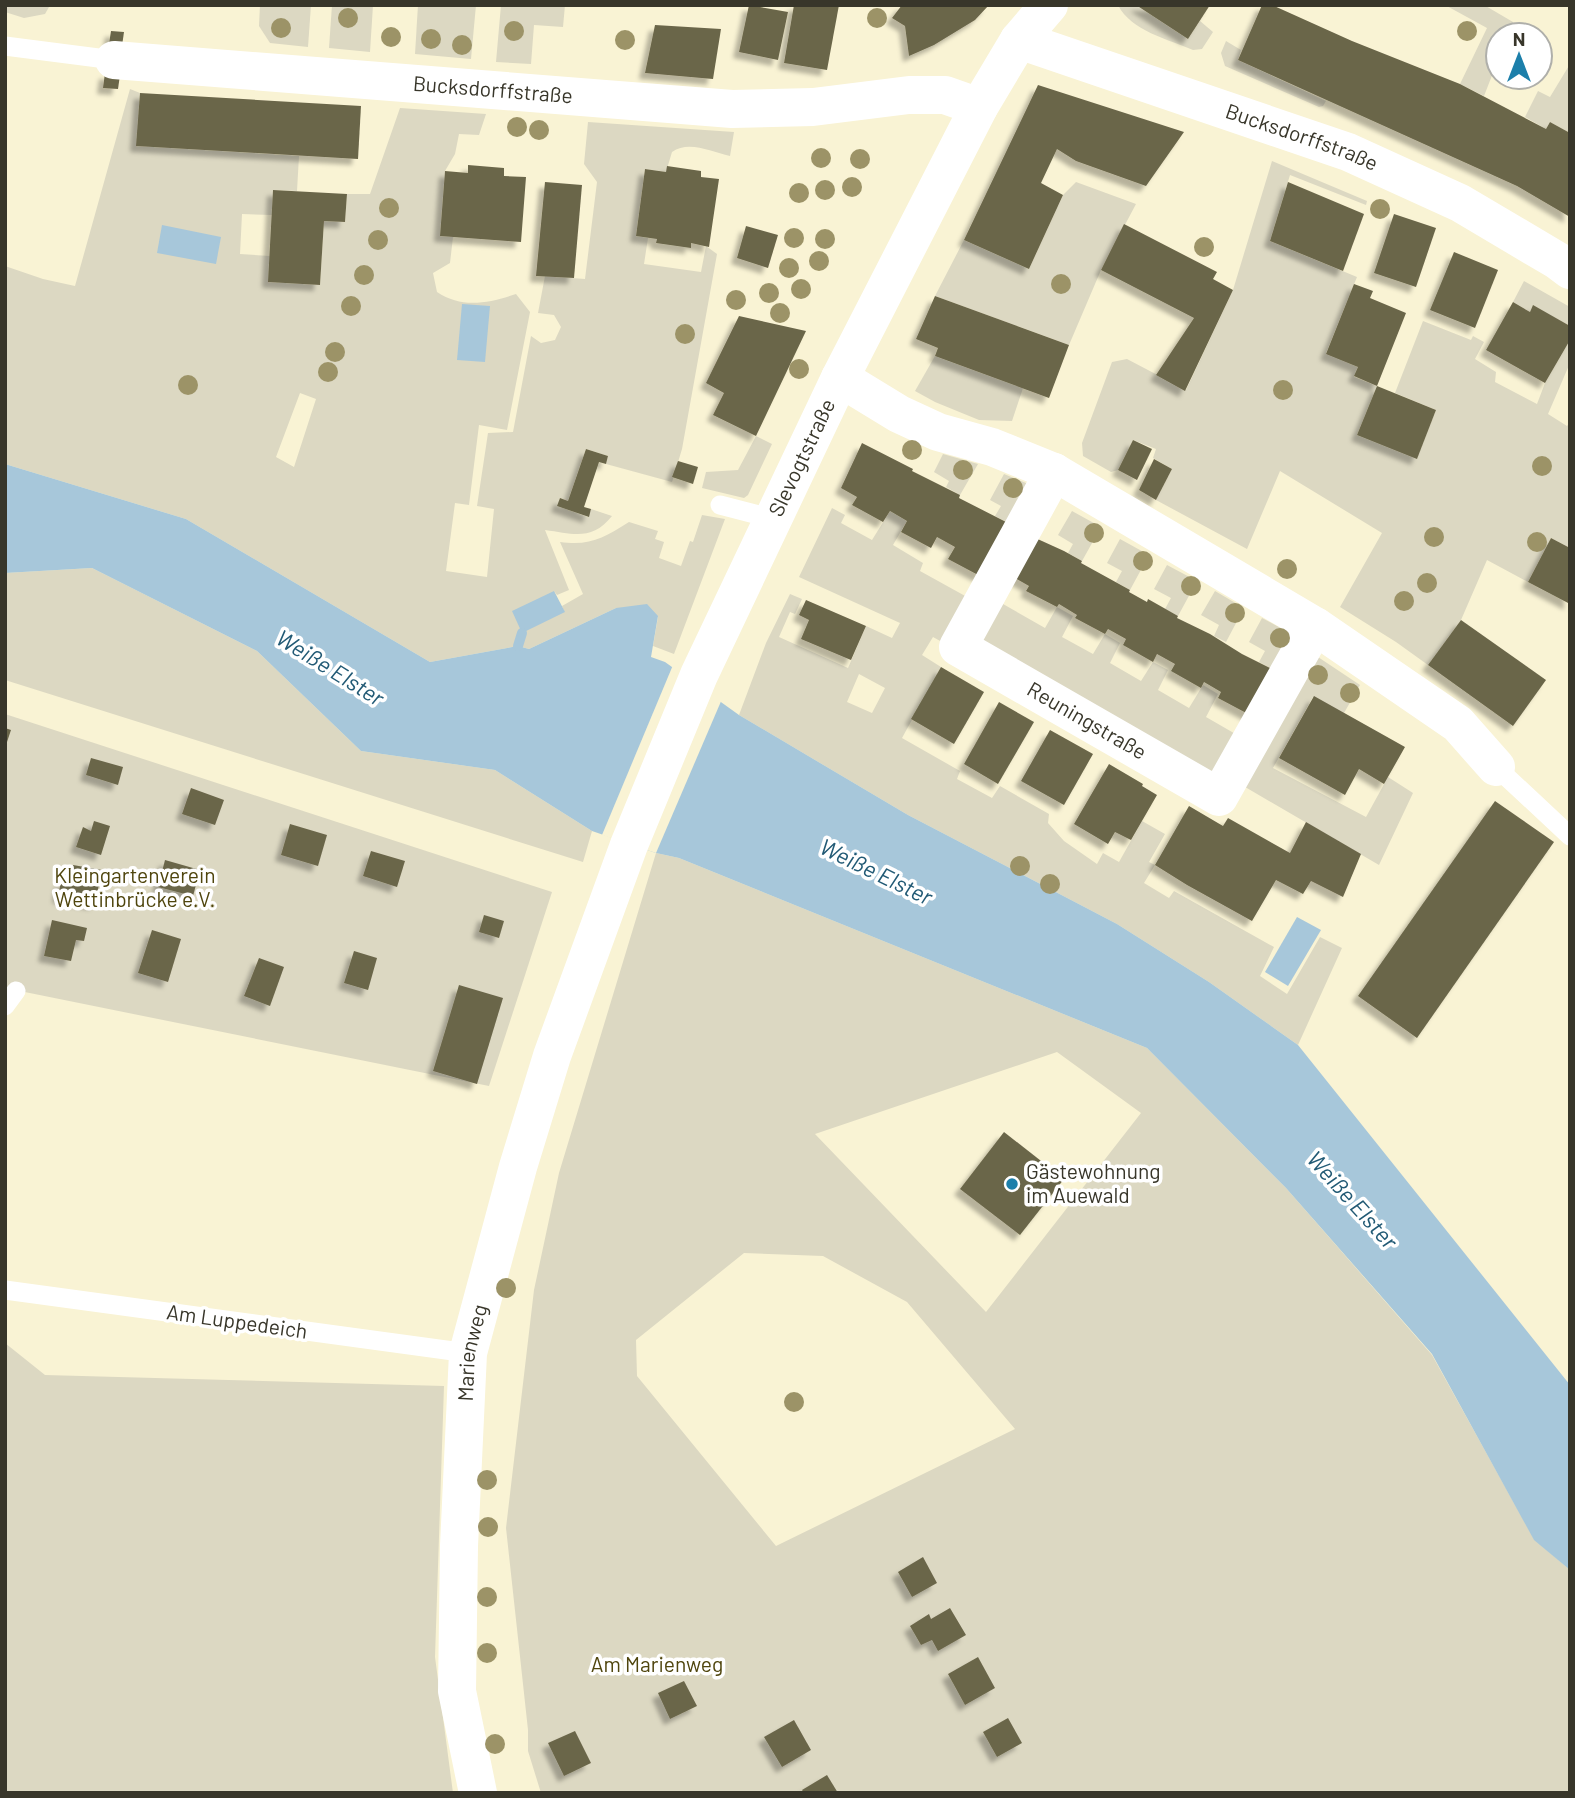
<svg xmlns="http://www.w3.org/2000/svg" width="1575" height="1798" font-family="Barlow,sans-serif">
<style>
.green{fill:#dcd8c2;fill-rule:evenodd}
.water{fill:#a7c7da}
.pier{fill:#f9f3d4}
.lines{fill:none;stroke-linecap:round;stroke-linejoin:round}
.stream{stroke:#a7c7da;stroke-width:10}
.building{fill:#6b664a;filter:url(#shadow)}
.service{stroke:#fff;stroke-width:19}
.minor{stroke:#fff;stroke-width:38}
.tree{fill:#9c9367}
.poi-dot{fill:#1c7faa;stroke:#fff;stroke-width:2.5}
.labels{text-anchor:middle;stroke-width:7;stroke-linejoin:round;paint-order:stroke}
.street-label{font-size:21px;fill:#38362a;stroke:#fff}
.park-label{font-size:21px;fill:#4f450d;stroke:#fff}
.poi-label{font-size:21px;fill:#38362a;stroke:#fff;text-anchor:start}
.water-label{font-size:23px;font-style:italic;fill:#225a75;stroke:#fff}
</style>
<defs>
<filter id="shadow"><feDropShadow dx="-6" dy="6" stdDeviation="2" flood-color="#0004"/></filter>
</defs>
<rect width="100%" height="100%" fill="#f9f3d4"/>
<g class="green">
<polygon points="5,5 49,7 45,14 24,18 5,12"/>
<polygon points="260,5 311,5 308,47 270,43 259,26"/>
<polygon points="332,5 373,5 370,52 329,48"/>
<polygon points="418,5 476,5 471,59 415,54"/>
<polygon points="501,5 565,5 563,27 534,25 531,64 496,62"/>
<path d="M1118,5H1136L1188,39L1200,21L1213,32L1202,49L1193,50C1168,39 1131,31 1118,5Z"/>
<polygon points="1445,5 1484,5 1513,22 1508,35 1498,35 1498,60 1484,96 1460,84 1487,28"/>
<polygon points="1226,41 1241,50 1238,60 1326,101 1323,106 1319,107 1225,66 1221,53"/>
<polygon points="1570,64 1570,133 1550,122 1546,129 1525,117 1538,91 1550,97"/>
<path d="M130,89L140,93L137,146L299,156L297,191L273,190L272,215L242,214L240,254L270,256L269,282L320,285L324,221L345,222L347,194H370L400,108L486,114L479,135L459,134L455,154L445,171L440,236L453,237L450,263L433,273L437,292C462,309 489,303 516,294L530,312L507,430L479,425L469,505L455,503L446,571L487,577L494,509L477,506L488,433L513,432L531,336L541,343L555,340L561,327L554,315L538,313L545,276L585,279L597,182L584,164L588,122L734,132L730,156C711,152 689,140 672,152L666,172L645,169L636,236L648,238L644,264L701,272L706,246L717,254L682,449L672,482L606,464L608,456L586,449L568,501L560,498L558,506L588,517L591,509L612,516C592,541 574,534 545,530L569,590L557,595L554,591L564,612L562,606L583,594L560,542C591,546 603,538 629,522L658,531L655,539L664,542L659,558L681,566L690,541L693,542L702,515L725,519L674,654L653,646L658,617L616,608L529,649L518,646L430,662L186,519L5,464V266L43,279L75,286ZM300,393L316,399L294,467L276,457Z"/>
<polygon points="1272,161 1367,201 1366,205 1290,175 1270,241 1357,277 1326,353 1358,367 1354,377 1377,386 1357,435 1417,458 1436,410 1395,393 1423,321 1471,340 1473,336 1484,342 1475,359 1496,372 1495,382 1537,404 1545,383 1570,340 1570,363 1548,414 1567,426 1570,422 1570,548 1551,538 1528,582 1487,560 1461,620 1428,665 1396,642 1340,607 1382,533 1280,471 1247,549 1156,500 1172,469 1153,458 1156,449 1133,440 1118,470 1111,472 1083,456 1082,443 1112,362 1127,359 1186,390 1233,290"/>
<polygon points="1076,182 1136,204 1101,270 1069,345 935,296 964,240 1029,269 1063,195"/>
<polygon points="1524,281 1570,307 1570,326 1533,306 1530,312 1513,302"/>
<polygon points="935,356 1023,388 1012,421 979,420 935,402 915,391"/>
<polygon points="756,436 772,444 748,495 744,498 702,488 706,472 738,470"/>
<polygon points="943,454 978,464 960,495 946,487 949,481 934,472"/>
<polygon points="1004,474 1031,485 1010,524 995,516 1001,506 990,500"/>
<path d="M832,508L845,515L841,523L872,540L890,511L907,521L893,545L923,563L920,571L967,597L942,642L933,637L922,655L941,667L902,738L960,771L957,779L992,798L1000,786L1049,814L1048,823L1064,841L1097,864L1103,853L1119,862L1142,821L1165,834L1149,862L1155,865L1144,883L1169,898L1174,891L1274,947L1260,976L1287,994L1320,937L1342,948L1298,1045L1209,982L1117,924L908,815L739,715L766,643L790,594L802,599L795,614L790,612L779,637L848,668L866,626L892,638L900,623L799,577ZM859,674L885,688L872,713L847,702Z"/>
<polygon points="1072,511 1101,527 1082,561 1068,553 1073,544 1058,535"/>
<polygon points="1120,539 1149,555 1130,590 1116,582 1122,571 1107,563"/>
<polygon points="1167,565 1197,581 1178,616 1165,609 1171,598 1154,589"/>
<polygon points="92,568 257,651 361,751 495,770 592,831 583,862 5,680 5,573"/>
<polygon points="1215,591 1244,608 1226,642 1214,636 1219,625 1201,615"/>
<polygon points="996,600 1045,628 1057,607 1073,616 1062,637 1093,654 1105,634 1120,643 1110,663 1141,681 1153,662 1168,670 1158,690 1189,708 1203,685 1218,694 1206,717 1239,736 1220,772 1207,773 982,644"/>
<polygon points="1262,618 1290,633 1274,670 1259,662 1265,651 1249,642"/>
<polygon points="1312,653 1360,685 1344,713 1313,697 1273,768 1366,817 1388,777 1413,793 1379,865 1240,784"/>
<polygon points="5,714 552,892 489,1086 5,988"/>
<path d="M656,853L679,858L1147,1048L1286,1188L1432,1355L1534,1539L1570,1570V1793H541L528,1751V1730L506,1528L534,1290L559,1173ZM1057,1052L1141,1113L986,1312L815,1134ZM744,1253L823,1256L907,1302L1015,1429L776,1546L637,1376L636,1340Z"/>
<polygon points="5,1343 45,1375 444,1386 435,1657 453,1793 5,1793"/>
</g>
<g class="water">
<polygon points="162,225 221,237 216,264 157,253"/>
<polygon points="462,304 490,306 485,362 457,360"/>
<polygon points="5,464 186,519 430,662 518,646 529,649 616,608 647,604 658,616 651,657 665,662 739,715 908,815 1117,924 1209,982 1298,1045 1570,1385 1570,1570 1534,1540 1432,1354 1286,1188 1147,1048 679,858 656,853 592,831 495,770 361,751 257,651 92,568 5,573"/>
<polygon points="554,591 565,612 522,633 512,611"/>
<polygon points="1297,917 1321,930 1288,986 1265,972"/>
</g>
<polygon class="pier" points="673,665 722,699 656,853 602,835"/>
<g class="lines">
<polyline class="stream" points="518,646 522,633"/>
</g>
<g class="building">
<polygon points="749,5 788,12 778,60 739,52"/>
<polygon points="794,5 839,5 827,70 784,63"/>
<polygon points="902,5 989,5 975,20 934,45 909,56 905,26 892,18"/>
<polygon points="1136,5 1210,5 1188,39"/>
<polygon points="1262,5 1272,5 1352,41 1460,84 1546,129 1550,122 1570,133 1570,217 1517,186 1238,60"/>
<polygon points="655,25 721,29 713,79 645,73"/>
<polygon points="111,31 124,32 122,46 109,44"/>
<polygon points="105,73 120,75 118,89 103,88"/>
<polygon points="1038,85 1184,132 1146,186 1076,161 1057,149 1041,183 1063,195 1029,269 964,240"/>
<polygon points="140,93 361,106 358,159 136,146"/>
<polygon points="468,165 504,168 504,176 526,177 521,242 440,236 445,171 468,173"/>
<polygon points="667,166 701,171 701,177 719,179 709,247 691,243 691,248 656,243 657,239 636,236 645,169 666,172"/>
<polygon points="545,182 582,185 574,278 536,276"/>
<polygon points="1288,182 1364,214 1343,271 1270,241"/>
<polygon points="273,190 347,194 345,222 324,221 320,285 268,282"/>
<polygon points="1394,214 1436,228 1416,287 1374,273"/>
<polygon points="1124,224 1217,272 1213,279 1233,290 1185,391 1156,375 1194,318 1101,270"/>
<polygon points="746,226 778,235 768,268 737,258"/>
<polygon points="1454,252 1498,270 1475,328 1430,310"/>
<polygon points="1354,284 1373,291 1370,298 1406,313 1377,386 1354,376 1358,367 1326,354"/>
<polygon points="935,296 1069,345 1049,398 935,356 938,348 916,339"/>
<polygon points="1513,302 1530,312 1533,305 1570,326 1570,340 1545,383 1486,350"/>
<polygon points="739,316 806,331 756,436 713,415 724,393 706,383"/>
<polygon points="1377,386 1436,410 1417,459 1357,435"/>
<polygon points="1133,440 1152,449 1137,480 1118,470"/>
<polygon points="862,443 913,469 912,471 960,495 959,498 1010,524 980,576 948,559 955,547 937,537 931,548 901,532 907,521 890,511 883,522 852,505 857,497 841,488"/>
<polygon points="586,449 608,456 606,464 599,462 584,507 591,509 589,517 557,506 560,498 568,501"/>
<polygon points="1154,459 1172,469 1156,500 1139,490"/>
<polygon points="678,461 698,467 693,484 672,477"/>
<polygon points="1031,536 1064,551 1082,561 1081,563 1130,590 1129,592 1147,602 1148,599 1178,616 1177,618 1210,634 1242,654 1274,670 1250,715 1218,698 1221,692 1204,682 1201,688 1171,671 1175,664 1157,654 1153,662 1123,645 1126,639 1108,629 1105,634 1075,618 1077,615 1059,604 1057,607 1026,591 1029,586 1010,575"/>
<polygon points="1551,538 1570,548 1570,604 1528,582"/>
<polygon points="806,600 866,626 851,660 801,639 809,620 799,615"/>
<polygon points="1461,620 1546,680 1513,726 1428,665"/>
<polygon points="941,667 984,692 954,744 911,719"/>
<polygon points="1314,696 1405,747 1384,784 1359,769 1345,795 1279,758"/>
<polygon points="999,702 1034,722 998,784 964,764"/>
<polygon points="5,728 11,730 6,745 5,745"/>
<polygon points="1050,730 1093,754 1064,805 1021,781"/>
<polygon points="91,758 123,767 118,785 86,775"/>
<polygon points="1109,764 1143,784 1142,786 1157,795 1131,840 1115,832 1108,844 1074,824"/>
<polygon points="191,788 224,800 215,825 182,814"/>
<polygon points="1495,801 1554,842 1417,1038 1358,996"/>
<polygon points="1189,806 1223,826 1228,818 1290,853 1306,822 1361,854 1343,897 1311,881 1303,894 1276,880 1252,921 1187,885 1155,865"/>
<polygon points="94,821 110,826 101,855 76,847 83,827 91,831"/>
<polygon points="290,824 327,835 318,866 281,855"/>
<polygon points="371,851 405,861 397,887 363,876"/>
<polygon points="165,860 200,870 193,896 158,887"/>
<polygon points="73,865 102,870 95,904 58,897 61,881 69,883"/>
<polygon points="484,915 504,921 499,938 479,932"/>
<polygon points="52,920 87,928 84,941 76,940 71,961 44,956"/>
<polygon points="152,930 181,939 168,982 138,973"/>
<polygon points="354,951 377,958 368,990 344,983"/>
<polygon points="259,958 284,967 270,1006 244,996"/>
<polygon points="459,985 503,998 477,1084 433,1071"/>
<polygon points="1004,1132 1064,1179 1020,1235 960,1189"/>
<polygon points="923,1557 937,1583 912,1597 898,1572"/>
<polygon points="950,1608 966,1635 938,1651 932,1640 921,1645 910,1626 929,1614 931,1619"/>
<polygon points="978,1657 995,1688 965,1705 948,1674"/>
<polygon points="684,1681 697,1706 670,1719 658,1693"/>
<polygon points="1008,1718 1022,1743 997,1757 983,1732"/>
<polygon points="794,1720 811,1750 782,1767 764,1737"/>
<polygon points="575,1731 591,1763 564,1776 548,1743"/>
<polygon points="827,1775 838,1793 804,1793 802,1790"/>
</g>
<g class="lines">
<g class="service">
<polyline points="5,46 114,60"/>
<polyline points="720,505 774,519"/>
<polyline points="1496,767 1570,836"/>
<polyline points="5,1006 16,991"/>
<polyline points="5,1290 468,1353"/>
</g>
<g class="minor">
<path id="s1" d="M1019,40L1348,152L1460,203L1558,261L1570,270"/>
<path id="s2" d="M114,60L732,109L813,107L909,95H945L979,107"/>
<polyline points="840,378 899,414 938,432 992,447 1054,472 1315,626 1458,724 1496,767"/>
<path id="s3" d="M1054,472L958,647L1219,797L1315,626"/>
<path id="s4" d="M478,1793L457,1691L459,1546L468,1353L518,1167L552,1056L629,845L699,675L840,378L979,107L1019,40L1049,5"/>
</g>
</g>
<g class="tree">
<circle cx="348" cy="18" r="10"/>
<circle cx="877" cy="18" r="10"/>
<circle cx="281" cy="28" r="10"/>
<circle cx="514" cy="31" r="10"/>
<circle cx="1467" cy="31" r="10"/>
<circle cx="391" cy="37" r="10"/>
<circle cx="431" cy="39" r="10"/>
<circle cx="625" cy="40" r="10"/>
<circle cx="462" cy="45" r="10"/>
<circle cx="517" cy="127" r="10"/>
<circle cx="539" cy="130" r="10"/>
<circle cx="821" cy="158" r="10"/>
<circle cx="860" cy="159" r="10"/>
<circle cx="852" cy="187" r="10"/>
<circle cx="825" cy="190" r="10"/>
<circle cx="799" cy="193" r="10"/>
<circle cx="389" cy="208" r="10"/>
<circle cx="1380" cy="209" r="10"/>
<circle cx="794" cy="238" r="10"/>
<circle cx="825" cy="239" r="10"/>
<circle cx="378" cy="240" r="10"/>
<circle cx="1204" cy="247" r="10"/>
<circle cx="819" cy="261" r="10"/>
<circle cx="789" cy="268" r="10"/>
<circle cx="364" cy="275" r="10"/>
<circle cx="1061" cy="284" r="10"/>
<circle cx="801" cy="289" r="10"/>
<circle cx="769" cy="293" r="10"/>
<circle cx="736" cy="300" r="10"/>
<circle cx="351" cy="306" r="10"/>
<circle cx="780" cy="313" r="10"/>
<circle cx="685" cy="334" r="10"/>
<circle cx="335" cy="352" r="10"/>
<circle cx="799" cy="369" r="10"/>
<circle cx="328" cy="372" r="10"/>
<circle cx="188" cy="385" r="10"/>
<circle cx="1283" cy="390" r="10"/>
<circle cx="912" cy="450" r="10"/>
<circle cx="1542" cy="466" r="10"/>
<circle cx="963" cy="470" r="10"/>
<circle cx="1013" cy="488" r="10"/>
<circle cx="1094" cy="533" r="10"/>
<circle cx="1434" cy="537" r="10"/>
<circle cx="1537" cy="542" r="10"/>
<circle cx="1143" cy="561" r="10"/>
<circle cx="1287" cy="569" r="10"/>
<circle cx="1427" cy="583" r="10"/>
<circle cx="1191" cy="586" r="10"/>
<circle cx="1404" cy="601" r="10"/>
<circle cx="1235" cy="613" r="10"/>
<circle cx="1280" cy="638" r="10"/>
<circle cx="1318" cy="675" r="10"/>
<circle cx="1350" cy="693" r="10"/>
<circle cx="1020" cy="866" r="10"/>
<circle cx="1050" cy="884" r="10"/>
<circle cx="506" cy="1288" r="10"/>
<circle cx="794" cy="1402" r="10"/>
<circle cx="487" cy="1480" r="10"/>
<circle cx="488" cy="1527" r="10"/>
<circle cx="487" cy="1597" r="10"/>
<circle cx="487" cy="1653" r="10"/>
<circle cx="495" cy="1744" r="10"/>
</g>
<circle class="poi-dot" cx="1012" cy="1184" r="7"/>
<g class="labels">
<g class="street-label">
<text dy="7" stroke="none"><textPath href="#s2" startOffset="380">Bucksdorffstraße</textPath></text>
<text dy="7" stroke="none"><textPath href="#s1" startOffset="299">Bucksdorffstraße</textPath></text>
<text dy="7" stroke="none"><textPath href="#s4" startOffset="1400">Slevogtstraße</textPath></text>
<text dy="7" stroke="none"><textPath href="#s3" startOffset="348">Reuningstraße</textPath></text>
<text transform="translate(237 1322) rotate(8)" y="7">Am Luppedeich</text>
<text dy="7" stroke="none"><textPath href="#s4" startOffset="443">Marienweg</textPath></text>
</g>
<g class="park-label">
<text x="135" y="883">Kleingartenverein<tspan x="135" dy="24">Wettinbrücke e.V.</tspan></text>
<text x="657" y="1672">Am Marienweg</text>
</g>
<g class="poi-label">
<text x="1026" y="1179">Gästewohnung<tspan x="1026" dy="24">im Auewald</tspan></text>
</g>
<g class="water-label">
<text transform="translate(330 668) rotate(32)" y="8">Weiße Elster</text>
<text transform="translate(876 872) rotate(26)" y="8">Weiße Elster</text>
<text transform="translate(1352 1200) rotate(48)" y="8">Weiße Elster</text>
</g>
</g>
<rect width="1575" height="1798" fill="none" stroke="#38362a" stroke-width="14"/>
<g transform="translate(1519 56)"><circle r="33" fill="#ffffff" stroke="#afafaa" stroke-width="2"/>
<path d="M0-5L12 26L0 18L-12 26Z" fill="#1c7faa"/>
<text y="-10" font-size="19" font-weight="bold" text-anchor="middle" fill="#38362a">N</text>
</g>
</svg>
